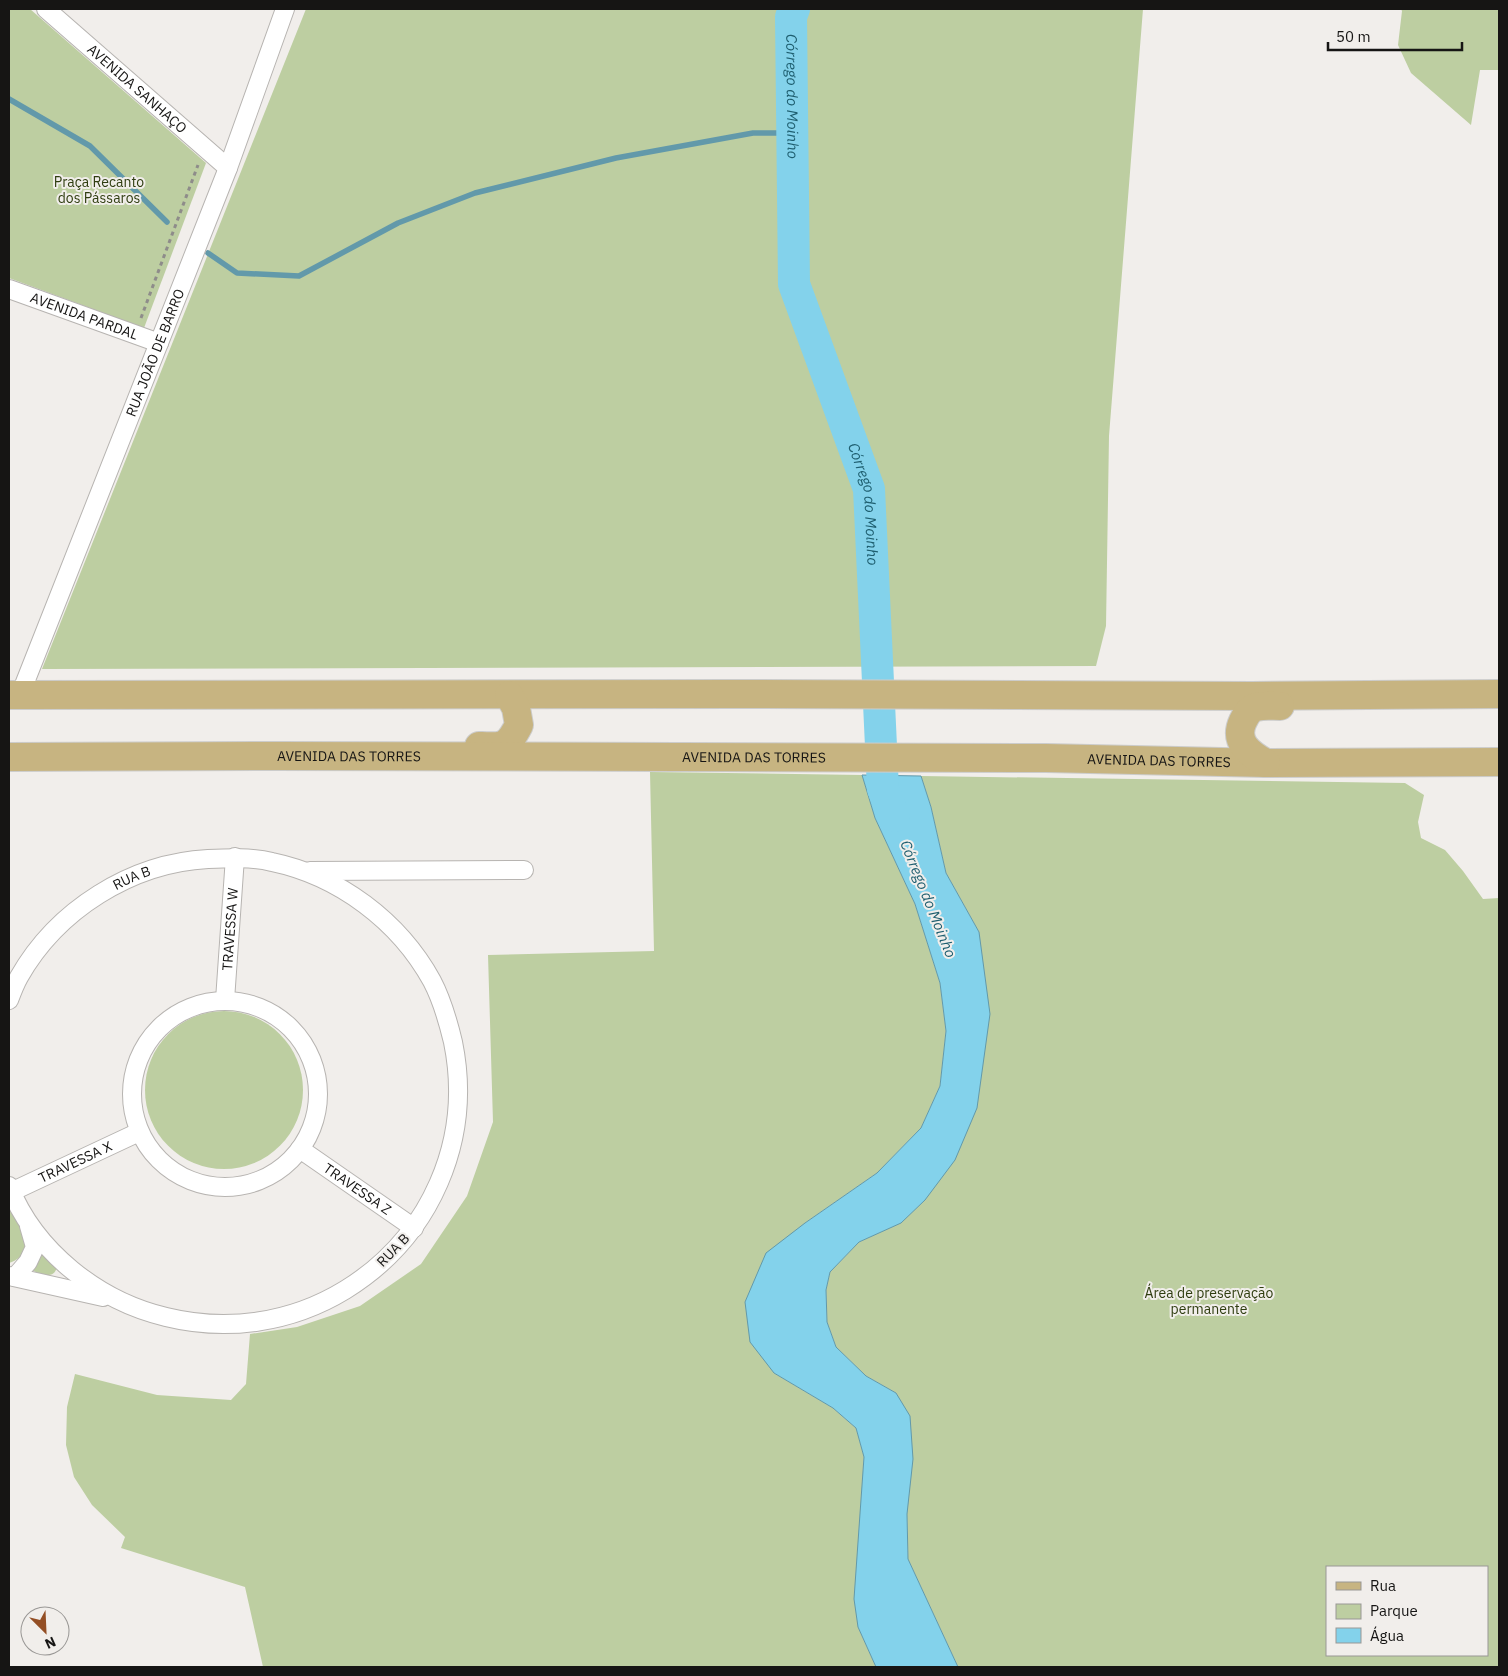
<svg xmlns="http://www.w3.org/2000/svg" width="1508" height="1676" font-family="'IBM Plex Sans',sans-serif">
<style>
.green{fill:#bdcea1;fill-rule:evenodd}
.water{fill:#83d2eb;stroke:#6299aa}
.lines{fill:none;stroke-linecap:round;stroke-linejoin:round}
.stream{stroke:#6299aa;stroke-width:5.5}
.river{stroke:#83d2eb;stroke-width:32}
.street-casing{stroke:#b7b4b1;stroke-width:20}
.primary-casing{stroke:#cccccb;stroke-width:30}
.path{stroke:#8e8c8a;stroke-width:3;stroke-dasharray:4 4;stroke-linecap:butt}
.street{stroke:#fff;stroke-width:18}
.primary{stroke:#c7b481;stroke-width:28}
.labels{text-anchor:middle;stroke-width:4;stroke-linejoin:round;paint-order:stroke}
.street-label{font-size:14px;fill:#161514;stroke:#f1eeeb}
.park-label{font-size:14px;fill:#2f3d10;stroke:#f1eeeb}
.water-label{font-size:15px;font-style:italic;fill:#1e5e6f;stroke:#f1eeeb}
</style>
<rect width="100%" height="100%" fill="#f1eeeb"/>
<g class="green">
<polygon points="9,9 30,9 206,163 144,328 9,278"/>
<polygon points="306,9 1143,9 1109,436 1106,626 1096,666 42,669"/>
<polygon points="1401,9 1499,9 1499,70 1480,70 1471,125 1411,73 1398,45 1402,11"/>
<polygon points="650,772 862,775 875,818 915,904 940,983 946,1031 940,1086 921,1128 877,1173 805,1223 774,1373 833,1408 856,1428 864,1457 860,1525 858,1627 876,1667 263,1667 245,1587 121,1548 125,1537 92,1505 74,1477 66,1445 67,1407 75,1374 157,1395 231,1400 246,1384 250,1334 297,1327 360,1306 421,1264 467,1196 493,1122 488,955 654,951"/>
<path d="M921,776L1405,783L1424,795L1418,822L1421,838L1445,850L1463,871L1483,899L1499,898V1667H958L908,1559L907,1514L896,1393L866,1376L836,1347L827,1322L826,1290L830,1272L859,1242L900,1223L925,1200L979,932L946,873L931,807ZM1327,1567H1487V1655H1327Z"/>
<circle cx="224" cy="1090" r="79"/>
<path d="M9,1197C19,1218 43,1252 9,1263Z"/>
<path d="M40,1252L57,1266C55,1280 41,1275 32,1270Z"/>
</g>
<polygon class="water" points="862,775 921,776 931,807 946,873 979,932 990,1014 977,1108 955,1160 925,1200 901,1223 859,1242 830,1272 826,1290 827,1322 836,1347 866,1376 896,1393 910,1416 913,1459 907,1514 908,1559 958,1667 876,1667 858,1627 854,1599 864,1457 856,1428 833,1408 774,1373 750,1342 745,1302 766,1253 805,1223 877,1173 921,1128 940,1086 946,1031 940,983 915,904 875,818"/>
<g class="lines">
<g class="stream">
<polyline points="9,99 90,146 167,222"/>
<polyline points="208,253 237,273 299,276 398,223 475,193 616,158 753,133 792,133"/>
</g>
<path class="river" id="s1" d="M794,9L791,17L794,284L869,489L883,789L894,816"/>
<g class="street-casing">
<g id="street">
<path id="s2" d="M46,9L228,168"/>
<path id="s3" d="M9,289L159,343"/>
<path id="s4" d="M20,695L228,168L285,9"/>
<polyline points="310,871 524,870"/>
<path id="s5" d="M9,1000C12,992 15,984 19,977C57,910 131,863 208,859C229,858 251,857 272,862C339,876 399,921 432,981C442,1000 448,1021 453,1042C473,1140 431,1237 345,1290C291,1323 227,1332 166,1317C98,1301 35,1251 9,1186"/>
<path id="s6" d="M225,1000L235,857"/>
<circle cx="225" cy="1094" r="93"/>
<path id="s7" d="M300,1149L414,1228"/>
<path id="s8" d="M11,1192L139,1132"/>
<polyline points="9,1276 103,1297"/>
<polyline points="15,1277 28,1262 35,1247 29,1226"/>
</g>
</g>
<g class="primary-casing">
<g id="primary">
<polyline points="9,695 745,694 1252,696 1499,694"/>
<path d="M479,746C503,747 507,748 519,725L516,708L509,695"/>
<path id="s9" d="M9,757L274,756L1046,758L1266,763L1499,762"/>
<path d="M1266,763C1250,754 1233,742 1243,721C1246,715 1249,709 1256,707C1263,705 1272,706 1280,706"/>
</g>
</g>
<polyline class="path" points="141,318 198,165"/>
<use href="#street" class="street"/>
<use href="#primary" class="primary"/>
</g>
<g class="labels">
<g class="street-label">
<text dy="5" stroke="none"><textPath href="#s2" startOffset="121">AVENIDA SANHAÇO</textPath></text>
<text dy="5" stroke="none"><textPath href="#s3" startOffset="80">AVENIDA PARDAL</textPath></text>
<text dy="5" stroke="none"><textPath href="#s4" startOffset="368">RUA JOÃO DE BARRO</textPath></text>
<text dy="5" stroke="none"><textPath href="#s9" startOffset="340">AVENIDA DAS TORRES</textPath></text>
<text dy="5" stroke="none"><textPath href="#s9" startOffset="745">AVENIDA DAS TORRES</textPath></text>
<text dy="5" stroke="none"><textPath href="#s9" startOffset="1150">AVENIDA DAS TORRES</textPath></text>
<text dy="5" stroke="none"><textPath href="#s5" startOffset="178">RUA B</textPath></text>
<text dy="5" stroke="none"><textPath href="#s6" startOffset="71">TRAVESSA W</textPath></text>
<text dy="5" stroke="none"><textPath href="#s8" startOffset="71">TRAVESSA X</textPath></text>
<text dy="5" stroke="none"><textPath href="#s7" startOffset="70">TRAVESSA Z</textPath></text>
<text transform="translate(393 1250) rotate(-46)" y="5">RUA B</text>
</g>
<g class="park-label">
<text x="99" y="187">Praça Recanto<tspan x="99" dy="16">dos Pássaros</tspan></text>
<text x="1209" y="1298">Área de preservação<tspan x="1209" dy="16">permanente</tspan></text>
</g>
<g class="water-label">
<text dy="5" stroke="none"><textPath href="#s1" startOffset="88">Córrego do Moinho</textPath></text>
<text dy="5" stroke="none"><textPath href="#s1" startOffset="508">Córrego do Moinho</textPath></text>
<text transform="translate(928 899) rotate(68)" y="5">Córrego do Moinho</text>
</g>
</g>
<rect width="1508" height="1676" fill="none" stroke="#161514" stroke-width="20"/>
<rect x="1326" y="1566" width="162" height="90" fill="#f1eeeb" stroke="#999795"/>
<rect x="1336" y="1582" width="25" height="8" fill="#c7b481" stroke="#999795"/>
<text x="1370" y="1591" font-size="15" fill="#161514">Rua</text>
<rect x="1336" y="1604" width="25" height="15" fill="#bdcea1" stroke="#999795"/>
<text x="1370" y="1616" font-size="15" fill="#161514">Parque</text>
<rect x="1336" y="1628" width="25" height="15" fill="#83d2eb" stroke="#999795"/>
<text x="1370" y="1641" font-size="15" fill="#161514">Água</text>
<g transform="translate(45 1631) rotate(156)"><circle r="24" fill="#f1eeeb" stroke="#999795"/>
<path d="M0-4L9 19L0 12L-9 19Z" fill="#934e24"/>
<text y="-8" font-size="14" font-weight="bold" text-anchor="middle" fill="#161514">N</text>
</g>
<path d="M1328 42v8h134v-8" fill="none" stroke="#161514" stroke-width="2.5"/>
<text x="1336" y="42" font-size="15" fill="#161514" stroke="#f1eeeb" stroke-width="4" paint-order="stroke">50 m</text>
</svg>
